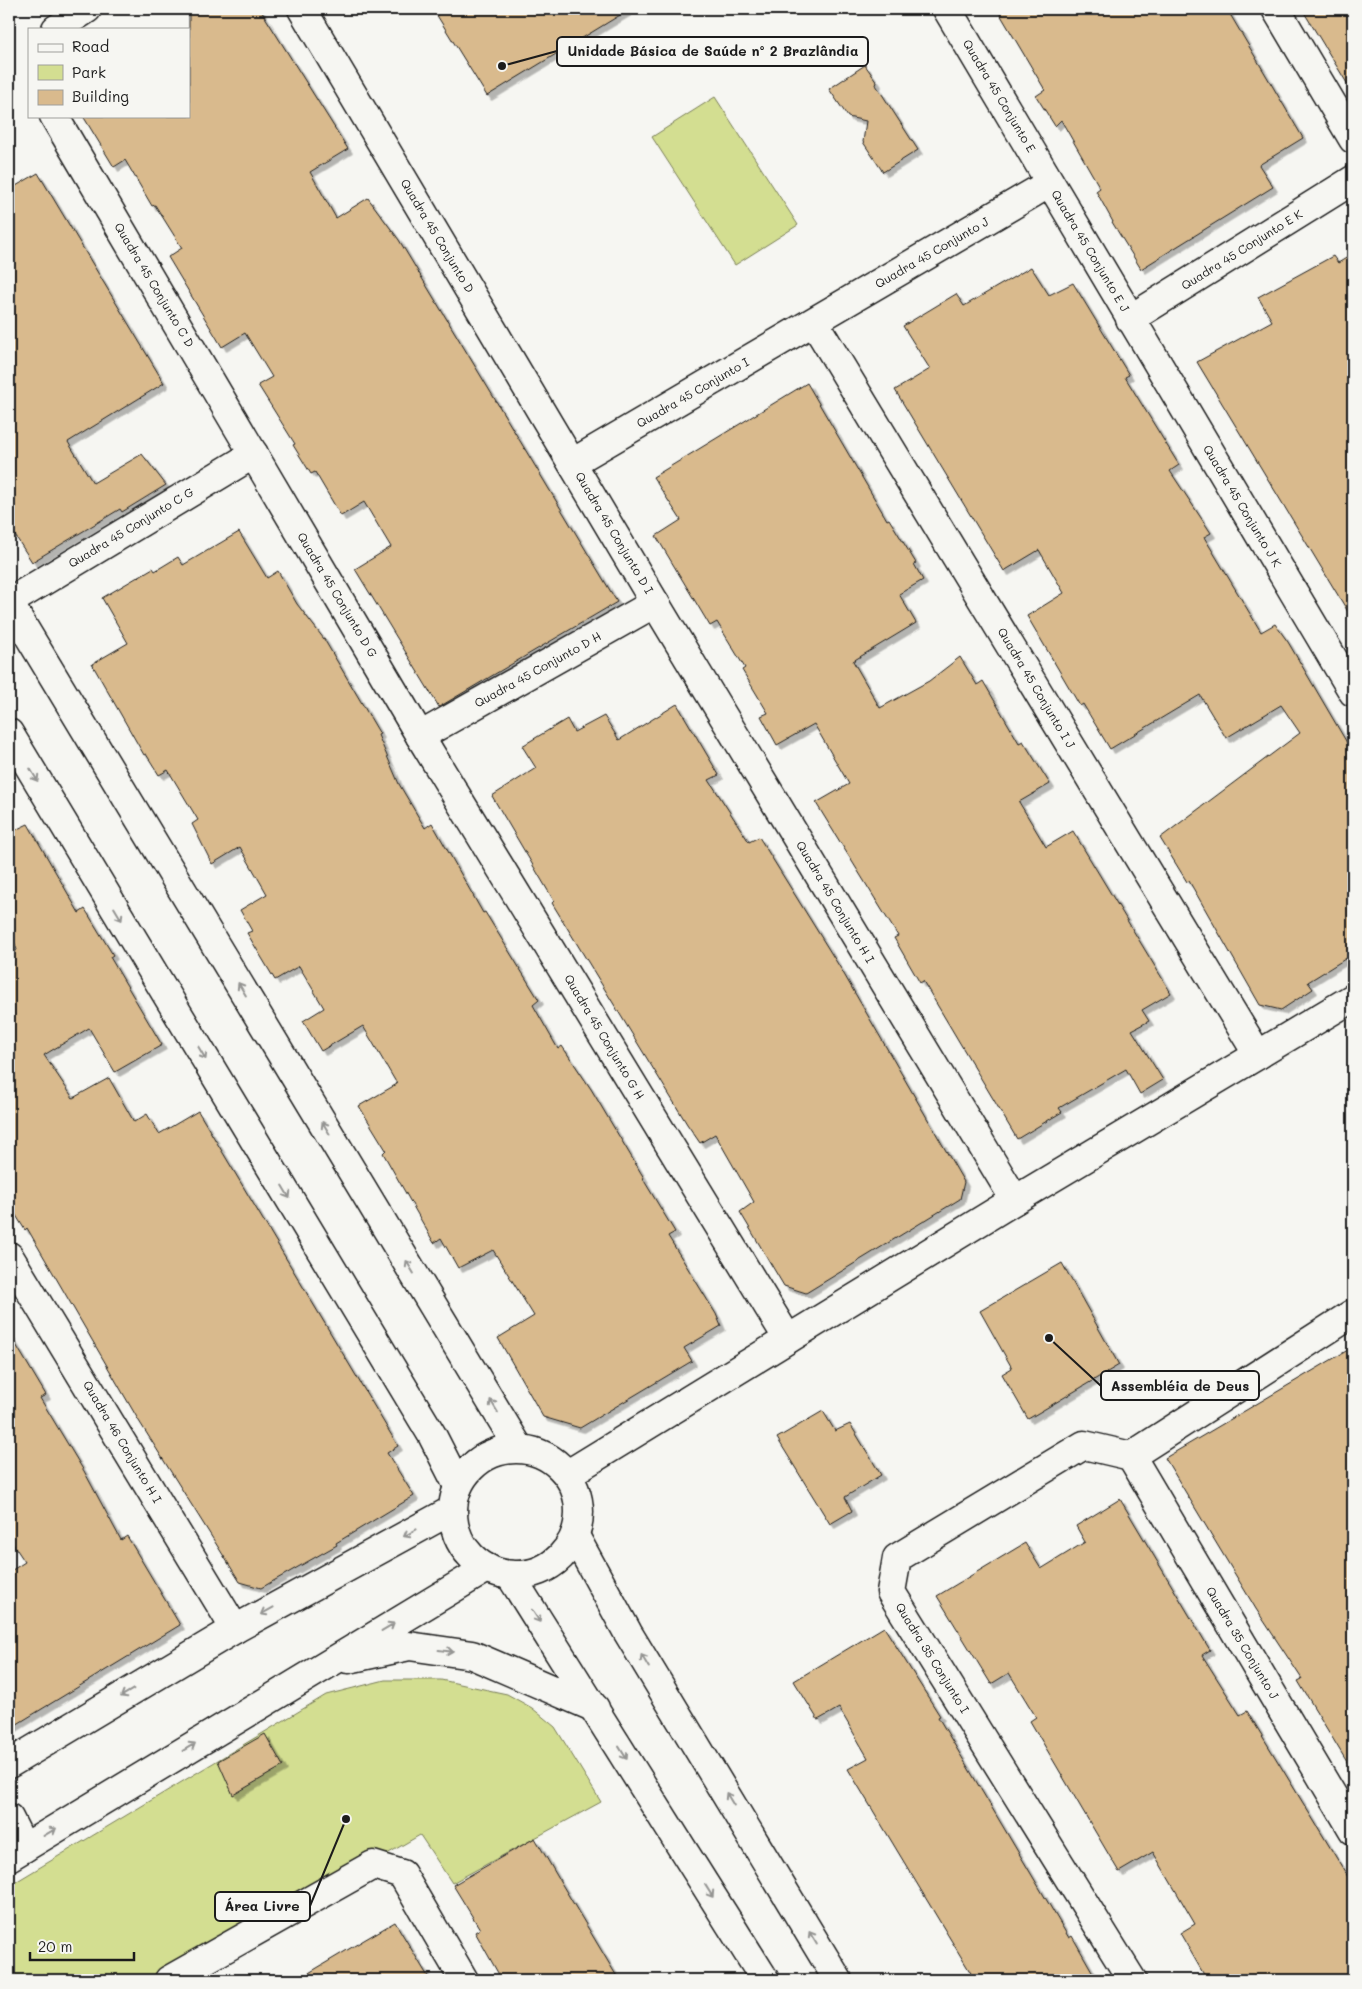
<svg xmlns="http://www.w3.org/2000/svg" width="1362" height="1989" font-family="Mali,sans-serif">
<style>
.green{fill:#d3de91;stroke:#787d56}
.building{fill:#d9ba8d;stroke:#1c1c1c;filter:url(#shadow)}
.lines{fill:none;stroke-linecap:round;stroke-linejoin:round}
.minor-casing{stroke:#1c1c1c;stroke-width:31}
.tertiary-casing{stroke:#1c1c1c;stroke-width:31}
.minor{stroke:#f6f6f2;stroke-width:28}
.tertiary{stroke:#f6f6f2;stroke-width:28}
.oneway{stroke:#949492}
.labels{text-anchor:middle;stroke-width:4.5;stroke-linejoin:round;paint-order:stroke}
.street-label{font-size:12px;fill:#1c1c1c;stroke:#f6f6f2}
.leader{fill:none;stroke:#1c1c1c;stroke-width:2}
.callout-dot{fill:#1c1c1c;stroke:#f6f6f2;stroke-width:2}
.callout{fill:#f6f6f2;stroke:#1c1c1c;stroke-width:2}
.callout-label{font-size:14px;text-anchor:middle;font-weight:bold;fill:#1c1c1c}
</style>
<defs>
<filter id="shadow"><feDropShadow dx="4.5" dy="4.5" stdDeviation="0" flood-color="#0004"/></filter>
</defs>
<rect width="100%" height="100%" fill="#f6f6f2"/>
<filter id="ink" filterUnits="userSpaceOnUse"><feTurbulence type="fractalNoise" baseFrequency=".02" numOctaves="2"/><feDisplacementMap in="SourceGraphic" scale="10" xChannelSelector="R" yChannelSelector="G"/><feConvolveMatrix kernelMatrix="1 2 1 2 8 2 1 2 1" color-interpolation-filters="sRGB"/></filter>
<g filter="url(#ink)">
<g class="green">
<polygon points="715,97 798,225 735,265 652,137"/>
<polygon points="385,1680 441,1680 507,1694 532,1708 555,1727 601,1802 452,1883 420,1835 169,1980 9,1980 9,1886 326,1695"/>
</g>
<g class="building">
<polygon points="189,9 260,9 348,149 310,172 336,218 368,198 399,240 617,602 439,707 355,569 391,547 364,502 341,516 315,472 311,474 293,445 295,444 258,385 272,377 245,333 222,347 168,257 182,248 155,205 152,206 125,160 114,167 83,116 189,116"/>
<polygon points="433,9 630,9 487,96"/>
<polygon points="997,9 1227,9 1303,138 1259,165 1273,187 1141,269 1112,222 1113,222 1096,191 1100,188 1061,120 1055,126 1036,96 1045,90"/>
<polygon points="1302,9 1353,9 1353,93 1325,47"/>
<polygon points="865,65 877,82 876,85 918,150 883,172 863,142 866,121 848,117 829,89"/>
<polygon points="38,173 164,383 68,442 93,483 142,454 166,485 122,512 120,509 32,562 9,526 9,190"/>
<polygon points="1353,254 1353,620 1197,362 1272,321 1258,297 1333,256 1338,263"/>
<polygon points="1031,267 1049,295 1073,283 1129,375 1125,377 1179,465 1170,471 1211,533 1204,537 1261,632 1275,624 1288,642 1353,753 1353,954 1308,982 1313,989 1281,1010 1260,1005 1189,881 1187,882 1160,838 1300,733 1281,705 1226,738 1200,695 1110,749 1083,704 1080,706 1027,616 1064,593 1039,550 1004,571 895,390 930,369 903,326 956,294 964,306"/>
<polygon points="807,383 887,520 889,519 916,563 914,564 923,580 899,594 916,623 853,661 880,708 929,681 960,657 977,685 983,681 1019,743 1023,741 1050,784 1019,802 1046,847 1073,831 1171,993 1142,1010 1149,1021 1132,1030 1163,1080 1140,1094 1126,1069 1059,1108 1062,1112 1017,1139 923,981 920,983 894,938 898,936 816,803 849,784 814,724 777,745 761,716 768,713 742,670 745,668 717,622 710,626 656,536 681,520 653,477"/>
<polygon points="239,532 267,578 278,571 297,604 324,639 380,734 378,735 399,784 425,828 432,823 483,913 485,912 539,1000 533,1005 558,1049 562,1046 591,1089 644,1178 643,1179 675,1232 668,1236 716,1314 721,1326 684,1348 692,1361 580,1428 543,1417 498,1338 534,1316 493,1250 458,1268 441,1238 434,1243 383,1153 386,1150 359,1106 397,1084 363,1026 321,1051 303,1021 324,1008 299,966 275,980 247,933 252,931 240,910 267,894 240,847 212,864 192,824 198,820 168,770 159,775 146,754 144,755 92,664 128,643 102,598 153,568 155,571 178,557 183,565"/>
<polygon points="677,704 719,775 709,780 749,842 759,837 841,969 964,1182 960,1199 806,1293 784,1286 740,1212 754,1202 715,1134 700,1143 687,1124 552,903 554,901 492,796 536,768 522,746 567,719 574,732 604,716 619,740"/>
<polygon points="28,824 79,913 85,909 113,955 110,957 162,1045 115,1072 89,1028 44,1055 73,1098 109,1078 134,1122 147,1114 159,1134 198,1111 398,1446 387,1453 414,1496 336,1543 337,1545 261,1588 240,1582 139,1421 27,1228 25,1230 9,1204 9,956 17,950 9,926 9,833"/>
<polygon points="1062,1263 1119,1365 1028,1419 1002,1374 1012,1368 980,1311"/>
<polygon points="9,1333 46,1395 40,1398 84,1471 121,1540 127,1536 180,1625 9,1729 9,1572 25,1562 9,1538"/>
<polygon points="1353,1347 1353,1772 1298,1681 1302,1679 1256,1609 1165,1458"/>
<polygon points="823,1411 835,1431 850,1424 881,1475 845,1497 852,1511 830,1524 777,1438"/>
<polygon points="1120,1499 1210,1650 1202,1655 1240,1715 1247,1711 1353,1885 1353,1980 1207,1980 1180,1933 1195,1924 1153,1852 1119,1872 1030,1721 1036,1717 1009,1673 991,1684 937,1596 1025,1543 1041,1569 1085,1542 1076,1526"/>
<polygon points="884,1627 940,1716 938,1717 1043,1894 1069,1938 1072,1936 1097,1980 975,1980 848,1769 868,1758 839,1708 818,1720 794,1681"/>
<polygon points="265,1734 283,1766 233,1795 218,1761"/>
<polygon points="535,1838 560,1881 619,1980 502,1980 475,1932 480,1929 453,1885"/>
<polygon points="395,1922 430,1980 297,1980 364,1940"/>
</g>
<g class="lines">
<g class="minor-casing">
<g id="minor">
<polyline points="302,9 655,603 1015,1200"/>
<polyline points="947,9 1353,692"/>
<polyline points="1276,9 1353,139"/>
<polyline points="56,29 87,9"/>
<polyline points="54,116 420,736 788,1339"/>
<polyline points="1130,319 1353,180"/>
<polyline points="814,322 1258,1055"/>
<polyline points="572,463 1050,183"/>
<polyline points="9,602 254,454"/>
<polyline points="420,736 655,603"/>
<polyline points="9,1256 235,1629"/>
<polyline points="1131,1456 1084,1445 897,1558 891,1592 1132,1980"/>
<polyline points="1131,1456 1353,1830"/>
<polyline points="1131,1456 1352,1314"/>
<polyline points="9,1818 24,1848"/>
<polyline points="169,1980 373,1865 402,1874 464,1980"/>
</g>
</g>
<g class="tertiary-casing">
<g id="tertiary">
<polyline points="9,603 519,1448"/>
<polyline points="9,733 432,1435 458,1486"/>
<circle cx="516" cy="1512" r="63"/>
<polyline points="568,1474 1015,1200 1353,998"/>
<polyline points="575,1536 628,1633 838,1980"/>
<polyline points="510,1575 765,1980"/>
<polyline points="348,1659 409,1646 472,1655 595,1708"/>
<polyline points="9,1764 235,1629 452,1510"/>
<polyline points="9,1857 487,1568"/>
</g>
</g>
<use href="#minor" class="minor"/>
<use href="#tertiary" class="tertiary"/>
</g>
<defs><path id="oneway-shaft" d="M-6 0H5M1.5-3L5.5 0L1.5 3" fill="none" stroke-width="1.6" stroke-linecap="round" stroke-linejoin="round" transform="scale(1.25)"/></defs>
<g class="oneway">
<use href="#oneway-shaft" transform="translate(34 775) rotate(59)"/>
<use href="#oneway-shaft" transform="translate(118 914) rotate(59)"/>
<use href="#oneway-shaft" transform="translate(242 989) rotate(-121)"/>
<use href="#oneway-shaft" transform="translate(202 1053) rotate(59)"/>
<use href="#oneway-shaft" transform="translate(326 1128) rotate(-121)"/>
<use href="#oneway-shaft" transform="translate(286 1192) rotate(59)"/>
<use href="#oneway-shaft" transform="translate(410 1267) rotate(-121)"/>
<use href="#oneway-shaft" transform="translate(494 1406) rotate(-121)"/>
<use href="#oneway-shaft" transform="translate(410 1533) rotate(151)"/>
<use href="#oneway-shaft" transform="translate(267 1611) rotate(151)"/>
<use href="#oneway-shaft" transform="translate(536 1616) rotate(57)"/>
<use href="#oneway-shaft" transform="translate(388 1627) rotate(-31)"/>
<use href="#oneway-shaft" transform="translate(446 1651) rotate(7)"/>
<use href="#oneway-shaft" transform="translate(645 1661) rotate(-121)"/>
<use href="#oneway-shaft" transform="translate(127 1693) rotate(149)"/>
<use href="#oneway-shaft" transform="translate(189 1747) rotate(-31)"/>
<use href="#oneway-shaft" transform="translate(623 1753) rotate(58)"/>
<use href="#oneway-shaft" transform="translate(730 1799) rotate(-121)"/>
<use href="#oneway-shaft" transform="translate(50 1832) rotate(-31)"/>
<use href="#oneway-shaft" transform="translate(709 1891) rotate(58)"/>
<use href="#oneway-shaft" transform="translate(813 1938) rotate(-121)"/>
</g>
</g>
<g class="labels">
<g class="street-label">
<text transform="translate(999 96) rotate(59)" y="4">Quadra 45 Conjunto E</text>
<text transform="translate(437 236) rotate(59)" y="4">Quadra 45 Conjunto D</text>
<text transform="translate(1242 250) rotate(-32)" y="4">Quadra 45 Conjunto E K</text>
<text transform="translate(1090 251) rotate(59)" y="4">Quadra 45 Conjunto E J</text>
<text transform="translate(932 253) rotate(-30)" y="4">Quadra 45 Conjunto J</text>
<text transform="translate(154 285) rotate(59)" y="4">Quadra 45 Conjunto C D</text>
<text transform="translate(693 393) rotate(-30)" y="4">Quadra 45 Conjunto I</text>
<text transform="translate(1242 506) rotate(59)" y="4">Quadra 45 Conjunto J K</text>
<text transform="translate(131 528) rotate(-31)" y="4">Quadra 45 Conjunto C G</text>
<text transform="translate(614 533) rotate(59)" y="4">Quadra 45 Conjunto D I</text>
<text transform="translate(337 595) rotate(59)" y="4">Quadra 45 Conjunto D G</text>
<text transform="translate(538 670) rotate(-29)" y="4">Quadra 45 Conjunto D H</text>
<text transform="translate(1036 688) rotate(59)" y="4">Quadra 45 Conjunto I J</text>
<text transform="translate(835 902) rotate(59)" y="4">Quadra 45 Conjunto H I</text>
<text transform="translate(604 1037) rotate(59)" y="4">Quadra 45 Conjunto G H</text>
<text transform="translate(122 1442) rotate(59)" y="4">Quadra 46 Conjunto H I</text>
<text transform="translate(1242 1643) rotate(59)" y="4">Quadra 35 Conjunto J</text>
<text transform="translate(932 1658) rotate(58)" y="4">Quadra 35 Conjunto I</text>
</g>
</g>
<path class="leader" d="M502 66L557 51M1049 1338L1101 1386M346 1819L310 1906"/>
<g class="callout-dot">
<circle cx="502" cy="66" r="5"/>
<circle cx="1049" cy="1338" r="5"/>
<circle cx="346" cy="1819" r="5"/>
</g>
<g class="callout">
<rect x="557" y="37" width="311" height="29" rx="5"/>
<rect x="1101" y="1371" width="158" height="29" rx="5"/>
<rect x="215" y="1892" width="95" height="29" rx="5"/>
</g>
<g class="callout-label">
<text x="713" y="56">Unidade Básica de Saúde nº 2 Brazlândia</text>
<text x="1180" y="1391">Assembléia de Deus</text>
<text x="262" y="1911">Área Livre</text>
</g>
<rect width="1362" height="1989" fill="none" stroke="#f6f6f2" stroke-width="30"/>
<rect x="15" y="15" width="1332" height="1959" fill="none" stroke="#1c1c1c" stroke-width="2" filter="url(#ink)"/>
<rect x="28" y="28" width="162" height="90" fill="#f6f6f2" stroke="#9f9f9c"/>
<rect x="38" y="44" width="25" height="8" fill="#f6f6f2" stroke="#9f9f9c"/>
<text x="72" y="52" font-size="15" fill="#1c1c1c">Road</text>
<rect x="38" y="65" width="25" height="15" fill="#d3de91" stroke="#9f9f9c"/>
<text x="72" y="78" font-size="15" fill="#1c1c1c">Park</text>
<rect x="38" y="90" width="25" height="15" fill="#d9ba8d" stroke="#9f9f9c"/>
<text x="72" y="102" font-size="15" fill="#1c1c1c">Building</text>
<path d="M30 1952v8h104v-8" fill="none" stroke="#1c1c1c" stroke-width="2.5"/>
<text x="38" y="1952" font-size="15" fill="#1c1c1c" stroke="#f6f6f2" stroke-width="4" paint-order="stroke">20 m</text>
</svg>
